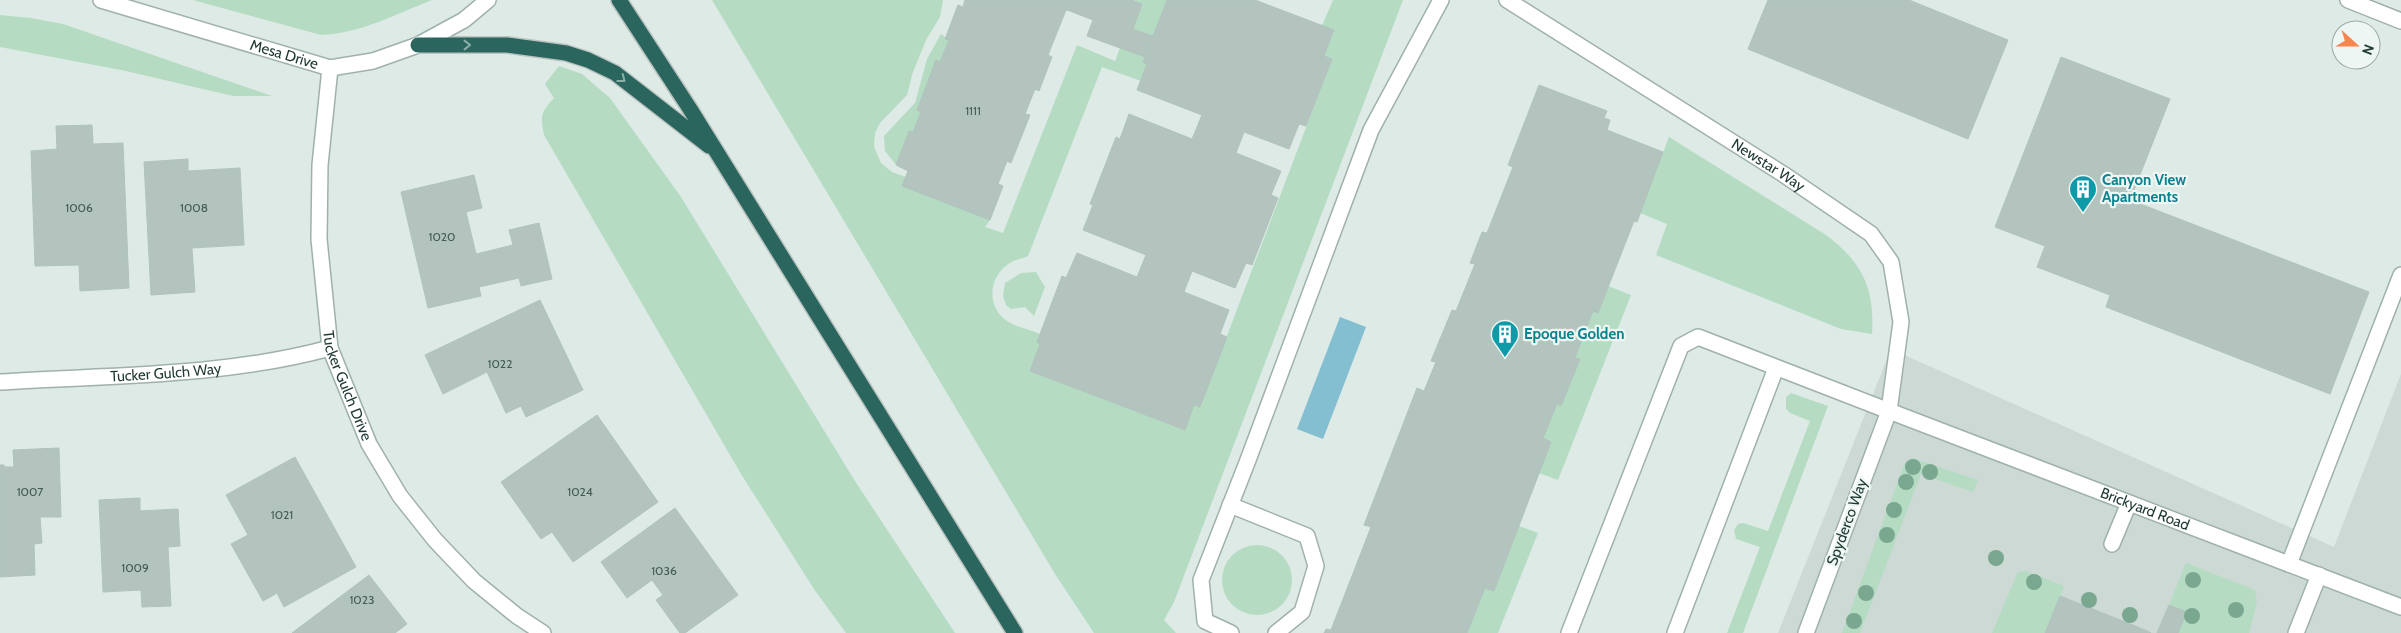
<svg xmlns="http://www.w3.org/2000/svg" width="2401" height="633" font-family="Cabin,sans-serif">
<style>
.built{fill:#ccd9d4}
.green{fill:#b5dcc3}
.water{fill:#83bed1}
.building{fill:#b3c4be;stroke:#b0c3bd}
.lines{fill:none;stroke-linecap:round;stroke-linejoin:round}
.lane-casing{stroke:#a0b1ac;stroke-width:18}
.street-casing{stroke:#a0b1ac;stroke-width:18}
.highway-casing{stroke:#bcc4c2;stroke-width:18}
.lane{stroke:#fff;stroke-width:15}
.street{stroke:#fff;stroke-width:15}
.highway{stroke:#2a665e;stroke-width:15}
.tree{fill:#7aa790}
.oneway{stroke:#8caea8}
.labels{text-anchor:middle;stroke-width:4.5;stroke-linejoin:round;paint-order:stroke}
.number-label{font-size:12px;fill:#445c56}
.street-label{font-size:15px;fill:#1f3934;stroke:#eef6f3}
.culture-label{font-size:15px;font-weight:bold;fill:#0d838f;stroke:#eef6f3;text-anchor:start}
</style>
<rect width="100%" height="100%" fill="#ddeae5"/>
<polygon class="built" points="1891,349 2334,547 2401,374 2401,633 1778,633"/>
<g class="green">
<path d="M193,0H432C396,14 359,34 321,35Z"/>
<path d="M712,0H943L940,17L926,40L913,72L907,95L880,123L875,133L874,147L881,163L892,172L906,177L903,186L990,220L985,227L1003,233L1077,45L1115,61L1120,48L1145,57L1143,62L1147,64L1141,81L1102,67L1028,256C1022,259 1012,260 1007,265C988,279 987,308 1007,321C1016,327 1030,330 1040,334L1037,342L1040,344L1030,371L1184,430L1194,405L1200,407L1332,59L1324,56L1334,31L1322,26L1333,0H1403L1174,602L1164,620L1176,633H1094L1055,574Z"/>
<polygon points="1134,0 1167,0 1153,36 1133,29 1142,4"/>
<polygon points="0,15 31,18 63,24 272,96 233,96 126,71 0,47"/>
<polygon points="941,34 949,40 940,62 936,61 917,110 921,112 913,132 909,131 896,165 885,151 884,136 915,103 927,59"/>
<path d="M559,66L582,74L610,98L681,197L855,481L955,633H846L814,589L741,474L544,135C540,116 541,112 554,98L545,84Z"/>
<path d="M1669,137L1826,235C1862,262 1875,288 1872,334L1841,329L1656,255L1667,224L1640,213Z"/>
<polygon points="1036,272 1045,287 1034,316 1025,307 1011,309 1006,305 1003,296 1005,283 1021,273"/>
<polygon points="1608,286 1631,295 1558,480 1539,473 1551,442 1543,438 1557,404 1561,406 1579,359 1575,358 1593,311 1598,312"/>
<polygon points="1791,393 1828,406 1743,633 1727,633 1760,547 1736,539 1734,530 1738,524 1743,523 1768,531 1810,421 1790,413 1786,409 1786,397"/>
<polygon points="1912,458 1978,480 1973,492 1921,474 1860,633 1842,633 1904,465"/>
<polygon points="1519,526 1538,533 1498,633 1467,633 1485,588 1494,591"/>
<circle cx="1257" cy="580" r="35"/>
<polygon points="2186,563 2255,590 2257,602 2249,633 2178,633 2187,612 2169,605"/>
<polygon points="2026,571 2064,586 2045,633 1992,633 2018,572"/>
</g>
<polygon class="water" points="1340,317 1366,327 1323,439 1297,429"/>
<g class="building">
<polygon points="965,0 1074,0 1070,11 1066,10 1048,55 1052,57 1039,91 1035,89 1025,114 1030,115 1011,163 1007,161 998,184 1003,186 990,220 902,186 908,171 896,165 909,131 913,132 921,112 917,110 936,60 940,62 949,40 945,39 958,5 963,7"/>
<polygon points="1074,0 1132,0 1142,4 1133,29 1153,36 1145,57 1087,36 1093,20 1070,11"/>
<polygon points="1167,0 1255,0 1334,30 1324,56 1332,59 1306,126 1299,124 1289,149 1244,132 1236,153 1281,171 1271,195 1278,198 1252,265 1246,263 1235,288 1192,271 1184,292 1229,310 1220,334 1227,337 1200,407 1194,405 1185,430 1030,371 1040,344 1037,342 1062,276 1066,278 1077,253 1137,277 1146,255 1083,230 1093,205 1090,204 1116,137 1120,139 1129,114 1192,139 1202,115 1137,90 1147,64 1143,62"/>
<polygon points="1768,0 1909,0 2008,40 1968,139 1748,49"/>
<polygon points="2061,57 2170,99 2130,200 2369,292 2330,394 2106,307 2110,295 2037,267 2045,246 1995,227"/>
<polygon points="1539,85 1607,111 1604,118 1610,120 1607,130 1663,152 1637,222 1634,221 1598,313 1593,311 1575,358 1580,359 1561,406 1557,404 1543,438 1551,442 1494,591 1485,588 1467,633 1324,633 1326,629 1331,630 1371,527 1364,525 1417,388 1424,391 1436,362 1431,361 1452,310 1456,311 1475,264 1470,263 1482,232 1487,233 1513,167 1508,165"/>
<polygon points="92,125 93,144 123,143 129,288 80,291 79,265 35,266 31,151 57,149 56,126"/>
<polygon points="188,159 188,171 240,168 244,245 192,248 195,292 151,295 144,162"/>
<polygon points="474,175 482,208 466,212 476,254 513,245 509,230 539,223 552,279 521,286 519,278 479,287 481,296 428,308 401,192"/>
<polygon points="540,300 583,390 526,417 521,406 506,413 487,372 443,394 425,355"/>
<polygon points="597,415 658,502 573,562 552,532 541,539 501,482"/>
<polygon points="59,448 61,517 40,517 42,543 34,544 35,575 0,577 0,465 4,465 5,467 14,467 13,450"/>
<polygon points="295,457 356,567 284,607 277,593 263,601 231,544 248,535 226,495"/>
<polygon points="140,498 140,511 178,509 180,546 168,547 171,606 142,607 141,590 103,592 99,500"/>
<polygon points="675,508 738,595 685,633 680,633 656,600 663,595 652,580 627,598 601,562"/>
<polygon points="369,575 407,624 395,633 292,633"/>
<polygon points="2060,596 2145,630 2151,633 2045,633"/>
<polygon points="2169,605 2187,612 2178,633 2157,633"/>
</g>
<g class="lines">
<g class="lane-casing">
<g id="lane">
<polyline points="2348,0 2401,21"/>
<polyline points="1230,505 1307,536 1316,566 1302,612 1276,633"/>
<polyline points="2112,544 2129,503"/>
<polyline points="2289,564 2401,275"/>
<polyline points="1231,633 1205,621 1201,580 1248,460 1371,130 1441,0"/>
<polyline points="1569,633 1681,346 1698,337 1889,411"/>
<polyline points="1675,633 1776,368"/>
<polyline points="2296,633 2319,575"/>
</g>
</g>
<g class="street-casing">
<g id="street">
<path id="s1" d="M101,0L330,68L373,61L418,45L464,20L488,0"/>
<path id="s2" d="M1507,0L1783,174L1871,234L1891,262L1901,322L1889,411L1806,633"/>
<path id="s3" d="M330,68L320,165L319,239L330,348L369,444L400,496L435,540L474,581L517,616L543,633"/>
<path id="s4" d="M0,382C110,375 223,377 330,348"/>
<path id="s5" d="M1889,411L2401,607"/>
</g>
</g>
<g class="highway-casing">
<g id="highway">
<polyline points="619,0 690,109 1015,633"/>
<polyline points="418,45 507,45 566,53 588,60 615,73 709,146"/>
</g>
</g>
<use href="#lane" class="lane"/>
<use href="#street" class="street"/>
<use href="#highway" class="highway"/>
</g>
<g class="tree">
<circle cx="1913" cy="467" r="8"/>
<circle cx="1930" cy="472" r="8"/>
<circle cx="1906" cy="482" r="8"/>
<circle cx="1894" cy="510" r="8"/>
<circle cx="1887" cy="535" r="8"/>
<circle cx="1996" cy="558" r="8"/>
<circle cx="2193" cy="580" r="8"/>
<circle cx="2034" cy="582" r="8"/>
<circle cx="1866" cy="593" r="8"/>
<circle cx="2089" cy="600" r="8"/>
<circle cx="2236" cy="610" r="8"/>
<circle cx="2130" cy="615" r="8"/>
<circle cx="2192" cy="616" r="8"/>
<circle cx="1854" cy="621" r="8"/>
</g>
<defs><path id="oneway-chevron" d="M-2-3.5L2.5 0L-2 3.5" fill="none" stroke-width="1.6" stroke-linecap="round" stroke-linejoin="round" transform="scale(1.25)"/></defs>
<g class="oneway">
<use href="#oneway-chevron" transform="translate(467 45)"/>
<use href="#oneway-chevron" transform="translate(622 79) rotate(38)"/>
</g>
<defs>
<g id="building-pin" transform="scale(1.4375)"><path d="M0 17L-7.5 6A9.5 9.5 0 1 1 7.5 6Z" fill="#0f9aa8" stroke="#eef6f3"/><path d="M-4-6H4V6H1V3H-1V6H-4ZM-2.5-4.3h1.7v1.8h-1.7ZM.8-4.3h1.7v1.8H.8ZM-2.5-1h1.7V.8h-1.7ZM.8-1h1.7V.8H.8Z" fill="#fff"/></g>
</defs>
<g fill-rule="evenodd">
<use href="#building-pin" x="2083" y="189"/>
<use href="#building-pin" x="1505" y="334"/>
</g>
<g class="labels">
<g class="number-label">
<text x="973" y="115">1111</text>
<text x="79" y="212">1006</text>
<text x="194" y="212">1008</text>
<text x="442" y="241">1020</text>
<text x="500" y="368">1022</text>
<text x="30" y="496">1007</text>
<text x="580" y="496">1024</text>
<text x="282" y="519">1021</text>
<text x="135" y="572">1009</text>
<text x="664" y="575">1036</text>
<text x="362" y="604">1023</text>
</g>
<g class="street-label">
<text dy="5" stroke="none"><textPath href="#s1" startOffset="191">Mesa Drive</textPath></text>
<text dy="5" stroke="none"><textPath href="#s2" startOffset="309">Newstar Way</textPath></text>
<text dy="5" stroke="none"><textPath href="#s4" startOffset="166">Tucker Gulch Way</textPath></text>
<text dy="5" stroke="none"><textPath href="#s3" startOffset="322">Tucker Gulch Drive</textPath></text>
<text dy="5" stroke="none"><textPath href="#s5" startOffset="274">Brickyard Road</textPath></text>
<text transform="translate(1847 522) rotate(-70)" y="5">Spyderco Way</text>
</g>
<g class="culture-label">
<text x="2102" y="185">Canyon View<tspan x="2102" dy="17">Apartments</tspan></text>
<text x="1524" y="339">Epoque Golden</text>
</g>
</g>
<g transform="translate(2356 45) rotate(111)"><circle r="24" fill="#eef6f3" stroke="#9baaa7"/>
<path d="M0-4L9 19L0 12L-9 19Z" fill="#f58650"/>
<text y="-8" font-size="14" font-weight="bold" text-anchor="middle" fill="#1f3934">N</text>
</g>
</svg>
